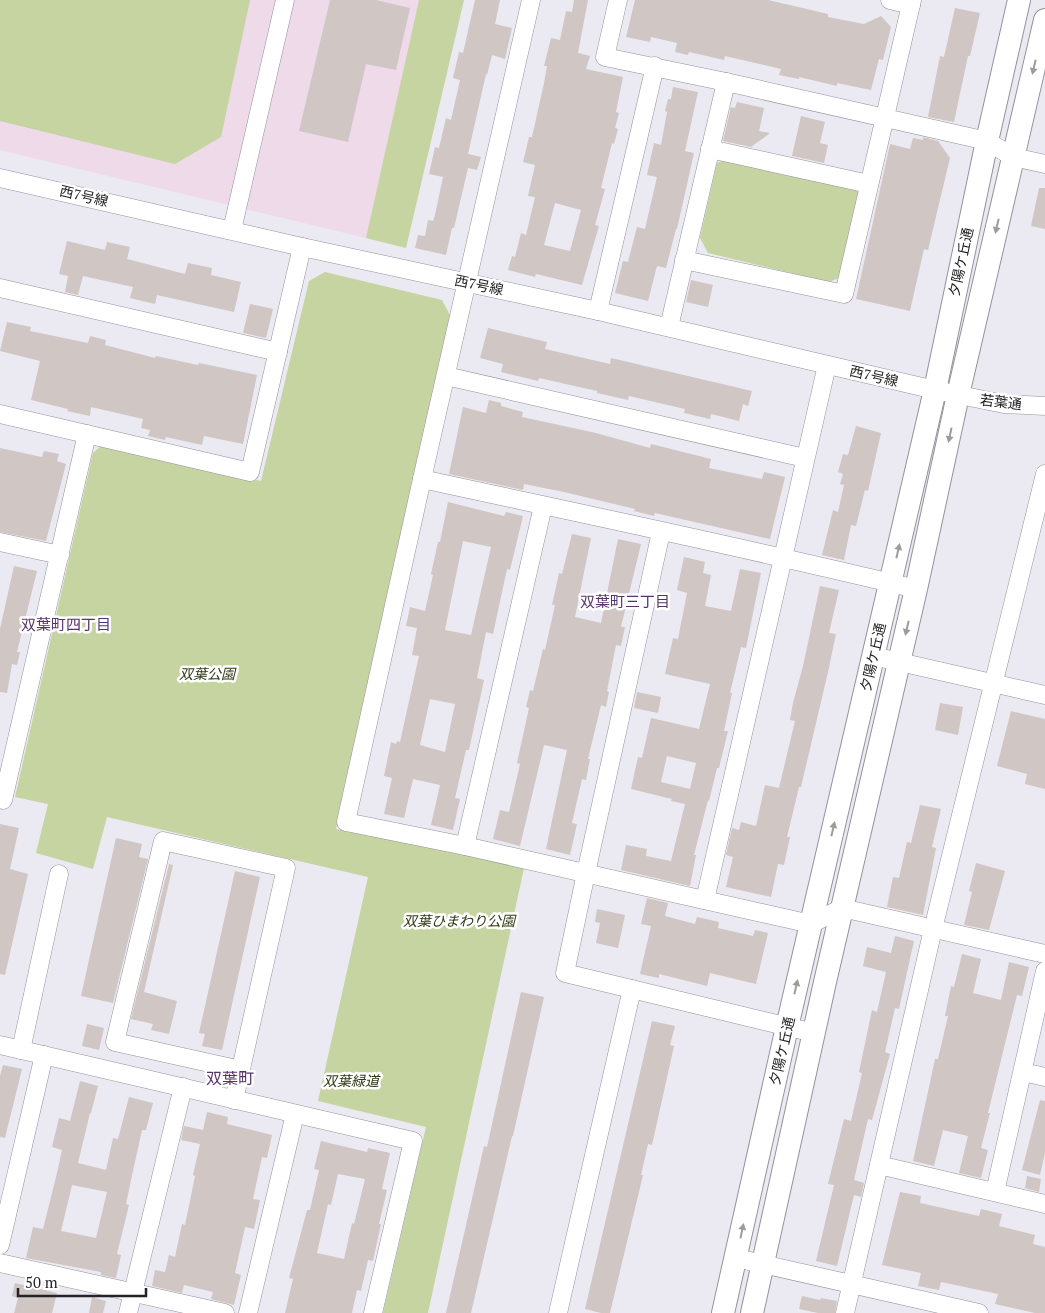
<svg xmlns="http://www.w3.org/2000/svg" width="1045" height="1313" font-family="'PT Serif','Noto Sans JP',serif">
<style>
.education{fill:#eedae9}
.green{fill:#c5d4a0}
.building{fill:#d0c6c3;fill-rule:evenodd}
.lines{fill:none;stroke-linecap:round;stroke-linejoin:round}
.minor-casing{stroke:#94929a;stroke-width:19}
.major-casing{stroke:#94929a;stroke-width:24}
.minor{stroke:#fff;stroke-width:18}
.major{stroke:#fff;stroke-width:22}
.oneway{fill:#9c9c9d}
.labels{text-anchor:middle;stroke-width:5;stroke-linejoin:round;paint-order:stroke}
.street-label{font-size:14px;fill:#232225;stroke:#fff}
.park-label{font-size:14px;font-style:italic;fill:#2f3813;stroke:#fff}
.neighbourhood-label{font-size:15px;fill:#57336b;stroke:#fff}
.quarter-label{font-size:16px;fill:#57336b;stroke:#fff}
</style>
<rect width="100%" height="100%" fill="#ebe9f2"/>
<polygon class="education" points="0,0 419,0 366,238 0,150"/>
<g class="green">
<polygon points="0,0 250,0 221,137 175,164 0,121"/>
<polygon points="419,0 464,0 406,248 366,238"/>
<polygon points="731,157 854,184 860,197 841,277 829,282 708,253 700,238 717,163"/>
<polygon points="325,272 442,300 450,315 336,829 422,846 524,868 428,1313 383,1313 426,1127 318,1101 368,877 107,817 93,869 36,853 48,804 15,797 93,453 101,446 261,481 309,281"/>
</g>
<g class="building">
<polygon points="330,0 376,0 410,8 396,70 366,64 348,142 299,131"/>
<polygon points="475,0 500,0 495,24 512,28 505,59 492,55 487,75 486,74 468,154 481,157 477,170 468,168 454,228 452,228 446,255 415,248 418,235 425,236 428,220 433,221 435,215 443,177 429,174 435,147 439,148 446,118 451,120 460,80 453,78 459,52 463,53"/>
<path d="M574,0H588L578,53L590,56L586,69L623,77L616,112L619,113L615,128L618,129L614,144L612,143L601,188L605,189L595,225L599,226L582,285L536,274L535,277L508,270L512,256L515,257L521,233L526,235L535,197L528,196L535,165L523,162L529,137H532L544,83L547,66H544L551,38L560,40L566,11L572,12ZM555,203L581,210L570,251L544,245Z"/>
<polygon points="635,0 768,0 828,14 828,17 864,24 881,16 891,27 883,60 879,59 871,90 837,83 837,86 799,77 799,79 779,75 781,69 725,56 724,60 689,52 688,55 675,52 677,43 651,37 650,42 626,37"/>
<polygon points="955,8 980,13 970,56 968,56 954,122 928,117 940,56 944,57"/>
<polygon points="673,87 698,92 685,151 694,153 677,229 676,229 666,268 657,266 648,301 615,293 623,261 628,262 637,227 645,229 657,177 647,175 654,143 661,145 667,112 665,111 668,99 671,99"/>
<polygon points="737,102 764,108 759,131 770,133 751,147 723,141 731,107 735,108"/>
<polygon points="801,116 825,122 820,143 828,145 824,163 792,156"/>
<polygon points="923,137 938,141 950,158 928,250 924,249 910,311 856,299 890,144 910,149 913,138 923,140"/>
<polygon points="1039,188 1045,188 1045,229 1031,226"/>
<polygon points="67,241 105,250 107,242 130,247 127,259 185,274 188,263 212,268 211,275 241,282 234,312 157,295 155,304 130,298 133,287 83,276 78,295 65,292 68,276 59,274"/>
<polygon points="691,280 713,285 708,307 686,302"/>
<polygon points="250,304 273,309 266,338 243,333"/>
<polygon points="7,322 31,327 30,331 88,343 90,336 106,340 105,345 155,358 156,356 198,365 199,363 257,375 243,444 204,436 202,445 166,437 165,440 148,436 150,430 141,428 143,419 91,407 90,416 67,411 68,409 31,400 40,361 0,351"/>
<polygon points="488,328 547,342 545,349 610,364 611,358 752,391 748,406 743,404 739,421 711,414 710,419 684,413 685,409 629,396 628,400 597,393 597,391 539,378 538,381 501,372 503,364 480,358"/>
<polygon points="489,400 501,403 501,406 523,412 522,417 596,433 650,448 651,444 711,459 709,468 762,479 764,472 785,477 770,539 655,513 654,516 634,511 635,509 564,492 524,484 523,490 449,474 463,407 486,413"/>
<polygon points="856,426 881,433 868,491 865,490 856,526 851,525 844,560 822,555 833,510 838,512 844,485 840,484 843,474 838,472 843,454 848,455"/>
<polygon points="0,448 42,457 44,451 59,454 57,461 66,464 46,541 0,532"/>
<path d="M448,502L504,516L506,512L523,516L510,570L507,569L493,634L486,632L477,678L484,680L469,750H466L455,798L460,799L453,830L431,825L440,785L413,779L404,818L384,814L392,778L384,776L391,742L396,744L397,741L400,742L419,656L412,655L417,628L406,626L410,607L425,611L433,575L431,574L438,542H440ZM463,541L491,547L471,635L445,630ZM430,699L455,704L445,752L420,745Z"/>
<polygon points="572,534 591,538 575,617 601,623 618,539 641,544 621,627 625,627 621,646 616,645 607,691 609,692 606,707 601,705 588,759 590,759 586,780 582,779 572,823 577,824 570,855 546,849 567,750 544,745 520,846 493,839 500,810 509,812 520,764 517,763 529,708 526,707 530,690 533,691 543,649 545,650 555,605 552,605 559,573 562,574"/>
<path d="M684,557L705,562L703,573L711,575L705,606L731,611L740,569L761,573L746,648L741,647L730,693H732L724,731H728L719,768H717L709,801L708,800L694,855H696L690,886L621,870L626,845L647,849L646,856L671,861L685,804L671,801L672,799L631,789L638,757L642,758L651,718L699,729L710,684L665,674L673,638L678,639L687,593L677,590ZM667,756L696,763L690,789L661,782Z"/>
<polygon points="14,566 37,571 17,652 20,652 17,665 12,664 7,693 0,692 0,629"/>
<polygon points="820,586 839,590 829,633 836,634 828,672 801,787 799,787 787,837 790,837 784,865 778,864 771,897 726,887 733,857 726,855 732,828 739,830 741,822 756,826 765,785 779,788 795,721 790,720 793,703 803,666"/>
<polygon points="637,692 661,697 658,713 634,708"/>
<polygon points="940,703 963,707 958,735 935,730"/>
<polygon points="1011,711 1045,719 1045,789 1025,784 1027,774 997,766"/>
<polygon points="920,805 941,809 932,847 936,848 923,915 887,907 893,877 899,878 907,842 911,843"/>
<polygon points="0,824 19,828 10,869 28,874 5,975 0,974"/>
<polygon points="116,838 142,844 139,857 148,859 113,1003 81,996"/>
<polygon points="976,863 1005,871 989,930 964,925 972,892 969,891"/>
<polygon points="169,864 173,865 144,992 177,1001 169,1034 151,1030 153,1024 131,1019"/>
<polygon points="235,871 260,877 222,1050 202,1046 205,1034 199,1033"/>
<polygon points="647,898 668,903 665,916 695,924 697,917 719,922 718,928 753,936 755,930 768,933 756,984 710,973 707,986 659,974 659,978 640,974 651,926 641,924"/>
<polygon points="597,909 625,915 618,948 596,943 600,923 595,922"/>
<polygon points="895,936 914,941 899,1009 895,1008 885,1052 890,1054 872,1120 868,1119 854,1180 864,1183 861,1197 854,1195 837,1266 816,1261 834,1185 828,1184 844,1119 851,1121 862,1073 859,1072 872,1010 877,1012 886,972 863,966 867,947 891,953"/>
<polygon points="962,954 981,959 973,993 1001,1000 1009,962 1029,967 1022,996 1017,995 988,1113 990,1113 981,1148 988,1150 981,1178 959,1173 968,1136 943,1130 934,1166 913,1161 935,1059 938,1059 948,1016 945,1016 951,986 954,987"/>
<polygon points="521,992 544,997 513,1136 512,1136 471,1313 446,1313 484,1146 487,1147"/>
<polygon points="652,1021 675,1026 670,1045 674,1046 652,1145 648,1144 641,1175 643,1175 610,1313 601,1313 585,1309"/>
<polygon points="87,1024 104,1028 99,1050 82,1046"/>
<polygon points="3,1065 22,1069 5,1138 0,1137 0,1076"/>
<path d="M80,1081L98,1086L91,1113H90L78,1163L106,1170L113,1138L118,1139L129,1097L153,1103L146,1130H142L131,1180L126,1204L129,1205L117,1254L121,1255L116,1278L101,1275V1272L26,1258L33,1227L43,1229L57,1173L62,1150L52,1147L59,1118L70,1121ZM72,1185L107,1192L96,1238L61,1231Z"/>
<polygon points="1040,1100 1045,1101 1045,1153 1040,1175 1022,1170"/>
<polygon points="207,1112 228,1117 227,1124 272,1135 267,1158 262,1157 253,1199 260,1200 254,1229 245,1227 235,1273 241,1275 234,1305 211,1299 213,1292 184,1285 182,1293 152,1286 155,1270 165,1272 169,1255 175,1257 182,1224 185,1225 195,1176 193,1175 200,1144 181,1140 184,1126 203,1130"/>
<path d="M321,1141L367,1152L368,1148L390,1153L382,1189L387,1190L379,1224H381L373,1261L368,1260L361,1291L357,1290L352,1313H285L293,1279L289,1278L307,1210H310L319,1170L314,1169ZM338,1174L365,1179L354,1224L352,1223L344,1259L317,1253L328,1204L331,1205Z"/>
<polygon points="1027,1176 1041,1179 1039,1192 1025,1188"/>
<polygon points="900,1192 921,1196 920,1203 979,1216 981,1209 1002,1214 999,1226 1035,1235 1033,1244 1045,1247 1045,1313 1035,1313 995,1304 998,1294 941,1282 939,1290 918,1286 921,1273 882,1265"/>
<polygon points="15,1283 57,1293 52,1313 14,1313 18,1298 12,1296"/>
<polygon points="802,1296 820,1300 821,1298 837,1301 835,1313 818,1313 799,1309"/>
<polygon points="92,1297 106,1301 103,1313 89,1313"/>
</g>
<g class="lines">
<g class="minor-casing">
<g id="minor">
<polyline points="531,0 422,479 346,822 465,846 811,924 842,908 1045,954"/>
<polyline points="618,0 605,57 726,82 987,141 1013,157 1045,164"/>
<polyline points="890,0 911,5"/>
<polyline points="710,149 869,184"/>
<polyline points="0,178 302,247 598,311 935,390 1004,404 1045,406"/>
<polyline points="232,230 285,0"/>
<polyline points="684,260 844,294 912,0"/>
<polyline points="0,288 278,352"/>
<polyline points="598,311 655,66"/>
<polyline points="669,327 726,82"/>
<polyline points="446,376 805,458"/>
<polyline points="0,414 250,472 302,247"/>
<path d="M422,479C587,515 752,549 916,589"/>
<polyline points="661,532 586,873 565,973 814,1033"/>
<polyline points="0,542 60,555"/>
<polyline points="873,656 1045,695"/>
<polyline points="0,799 3,800 87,434"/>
<polyline points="465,846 543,506"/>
<polyline points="705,900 827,365"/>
<polyline points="0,1045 413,1141 373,1313"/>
<polyline points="21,1050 59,874"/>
<polyline points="1023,1072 1045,1077"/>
<polyline points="234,1100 286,868 163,841 115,1042 241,1070"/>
<polyline points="879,1165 1045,1204"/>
<polyline points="995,1192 1045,971"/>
<polyline points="0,1245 44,1055"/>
<polyline points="736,1258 979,1313"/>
<polyline points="0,1263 225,1313"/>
<polyline points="128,1313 183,1087"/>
<polyline points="248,1313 295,1114"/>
<polyline points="558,1313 632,989"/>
<polyline points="845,1313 933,929 1045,474"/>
</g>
</g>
<g class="major-casing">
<g id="major">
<polyline points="723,1313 787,1027 935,390 987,141 1019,0"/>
<polyline points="752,1313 825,982 916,589 958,395 1045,20"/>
</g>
</g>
<use href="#minor" class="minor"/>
<use href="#major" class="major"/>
</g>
<defs><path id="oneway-solid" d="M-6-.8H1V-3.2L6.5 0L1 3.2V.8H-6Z" transform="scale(1.25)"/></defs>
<g class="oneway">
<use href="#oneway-solid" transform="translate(1034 67) rotate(103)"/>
<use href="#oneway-solid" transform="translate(997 226) rotate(103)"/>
<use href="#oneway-solid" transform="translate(950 435) rotate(102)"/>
<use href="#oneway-solid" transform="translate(898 551) rotate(-77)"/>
<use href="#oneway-solid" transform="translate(907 628) rotate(103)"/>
<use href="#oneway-solid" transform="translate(833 829) rotate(-77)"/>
<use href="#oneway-solid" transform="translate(796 987) rotate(-77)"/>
<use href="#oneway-solid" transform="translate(742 1231) rotate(-78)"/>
</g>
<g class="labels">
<g class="street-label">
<text transform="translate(84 196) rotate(13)" y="5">西7号線</text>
<text transform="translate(961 262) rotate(-78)" y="5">夕陽ケ丘通</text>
<text transform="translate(479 285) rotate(12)" y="5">西7号線</text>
<text transform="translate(874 376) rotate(13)" y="5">西7号線</text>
<text transform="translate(1001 402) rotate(7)" y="5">若葉通</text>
<text transform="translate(873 657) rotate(-77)" y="5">夕陽ケ丘通</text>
<text transform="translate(782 1051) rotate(-77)" y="5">夕陽ケ丘通</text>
</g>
<g class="park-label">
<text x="207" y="679">双葉公園</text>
<text x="459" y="926">双葉ひまわり公園</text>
<text x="351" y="1086">双葉緑道</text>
</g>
<g class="neighbourhood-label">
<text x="625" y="607">双葉町三丁目</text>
<text x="66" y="630">双葉町四丁目</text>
</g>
<g class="quarter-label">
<text x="230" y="1084">双葉町</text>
</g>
</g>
<path d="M18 1288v8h128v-8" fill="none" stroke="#232225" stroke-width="2.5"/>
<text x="25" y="1288" font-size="15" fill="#232225" stroke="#ffffff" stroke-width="4" paint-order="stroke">50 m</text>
</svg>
